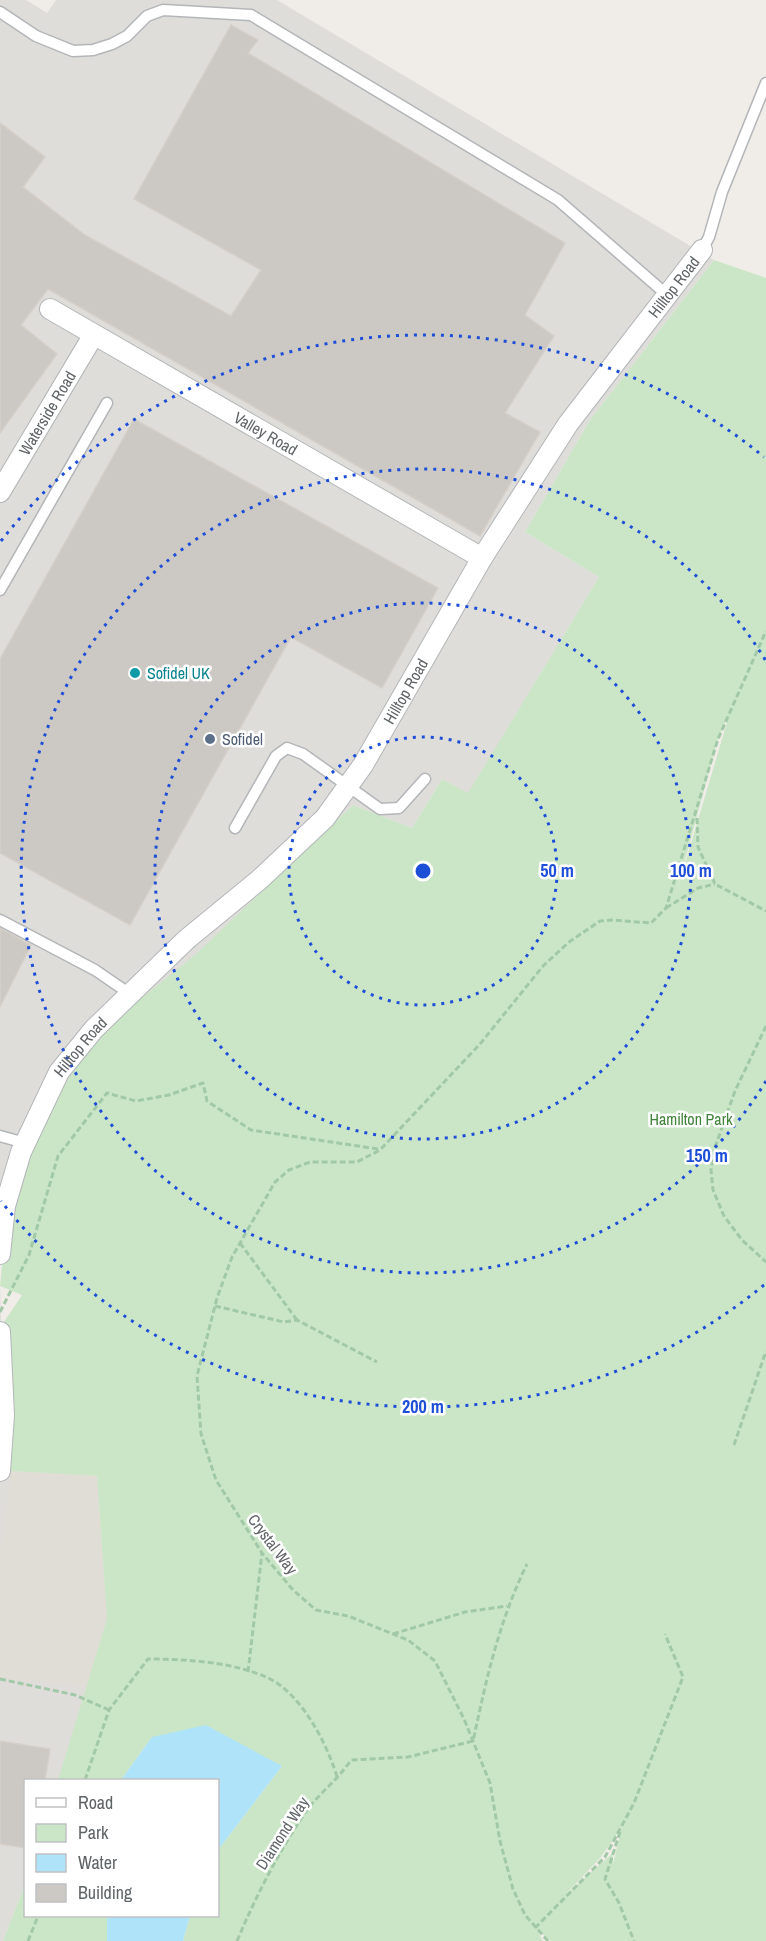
<svg xmlns="http://www.w3.org/2000/svg" width="766" height="1941" font-family="'Archivo Narrow',sans-serif">
<style>
.industrial{fill:#dfddda}
.education{fill:#e0ddd6}
.green{fill:#cbe6c7;fill-rule:evenodd}
.water{fill:#aee3fa}
.building{fill:#ccc8c4;stroke:#d5cfc7;stroke-width:1.5}
.lines{fill:none;stroke-linecap:round;stroke-linejoin:round}
.service-casing{stroke:#b3b6b9;stroke-width:13}
.minor-casing{stroke:#b3b6b9;stroke-width:22}
.path{stroke:#a2c9a7;stroke-width:3;stroke-dasharray:6 3;stroke-linecap:butt}
.service{stroke:#fff;stroke-width:10}
.minor{stroke:#fff;stroke-width:20}
.ring{fill:none;stroke:#1d4ed8;stroke-width:3;stroke-dasharray:3 6}
.culture-dot{fill:#0f9aa8;stroke:#fff;stroke-width:2}
.service-dot{fill:#5c6f8a;stroke:#fff;stroke-width:2}
.labels{text-anchor:middle;stroke-width:5;stroke-linejoin:round;paint-order:stroke}
.street-label{font-size:16px;fill:#5f6467;stroke:#fff}
.culture-label{font-size:16px;fill:#0d838f;stroke:#fff;text-anchor:start}
.service-label{font-size:16px;fill:#4e5e75;stroke:#fff;text-anchor:start}
.park-label{font-size:16px;fill:#40833b;stroke:#fff}
.centre{fill:#1d4ed8;stroke:#fff;stroke-width:3}
.ring-label{font-size:18px;text-anchor:middle;font-weight:bold;fill:#1d4ed8;stroke:#fff;stroke-width:5;stroke-linejoin:round;paint-order:stroke}
</style>
<rect width="100%" height="100%" fill="#f0ede8"/>
<g class="industrial">
<polygon points="0,0 26,0 47,13 56,0 277,0 714,260 590,420 525,532 599,577 468,794 442,779 412,828 353,805 149,1000 10,1188 0,1266"/>
<polygon points="0,1284 3,1385 11,1471 97,1476 107,1619 59,1780 26,1780 25,1884 3,1941 0,1941"/>
</g>
<polygon class="education" points="11,1471 97,1476 107,1619 87,1687 0,1678 0,1555"/>
<g class="green">
<path d="M714,260L766,278V1941H551L537,1930L543,1941H183L190,1916H218V1850L282,1766L152,1737L121,1780H58L107,1619L97,1476L11,1471L4,1415L0,1328L22,1295L0,1286L10,1188L77,1050L195,955L353,805L412,828L442,779L468,793L599,577L525,532L590,420ZM727,719H728L675,897L718,739ZM622,1827L613,1864V1853L565,1895L601,1857Z"/>
<polygon points="25,1884 26,1916 107,1916 107,1941 3,1941"/>
</g>
<g class="water">
<polygon points="206,1725 282,1766 218,1850 218,1780 121,1780 152,1737"/>
<polygon points="107,1916 190,1916 183,1941 107,1941"/>
</g>
<g class="building">
<polygon points="231,25 258,40 248,53 565,243 525,315 554,336 505,413 540,432 480,536 48,289 21,325 57,354 0,433 0,123 45,157 23,187 85,235 231,316 261,270 134,199"/>
<polygon points="134,419 438,588 382,688 291,637 130,925 0,853 0,659"/>
<polygon points="0,928 31,945 0,1007"/>
<polygon points="0,1741 50,1749 45,1780 26,1780 26,1848 0,1844"/>
</g>
<g class="lines">
<g class="service-casing">
<g id="service">
<polyline points="0,12 36,36 73,51 93,50 112,44 127,36 147,16 163,10 251,15 558,200 666,294"/>
<polyline points="702,250 709,237 722,192 766,83"/>
<polyline points="0,590 107,403"/>
<polyline points="235,828 276,756 287,748 303,754 380,809 399,808 425,779"/>
<polyline points="0,920 95,970 130,994"/>
<polyline points="0,1136 25,1143"/>
</g>
</g>
<g class="minor-casing">
<g id="minor">
<path id="s1" d="M50,309L482,558"/>
<path id="s2" d="M0,492L93,336"/>
<path id="s3" d="M0,1254L5,1206L21,1152L59,1072L94,1029L187,939L259,880L325,818L363,765L482,558L568,424L702,250"/>
<polyline points="0,1332 4,1415 0,1471"/>
</g>
</g>
<g class="path">
<polyline points="697,818 698,847 715,884 766,911"/>
<polyline points="666,908 698,888 715,884"/>
<polyline points="766,1026 735,1091 714,1150 711,1170 713,1190 724,1216 742,1240 766,1262"/>
<polyline points="240,1243 297,1320"/>
<polyline points="215,1306 284,1322 297,1320 377,1362"/>
<polyline points="0,1312 29,1255 58,1156 107,1093 136,1101 169,1095 203,1083 207,1101 251,1130 378,1149"/>
<polyline points="734,1445 766,1351"/>
<polyline points="393,1634 465,1612 507,1606"/>
<polyline points="248,1672 262,1553"/>
<polyline points="0,1679 75,1695 109,1710"/>
<path d="M85,1780L109,1710L148,1659C185,1659 232,1662 266,1677C301,1692 328,1745 338,1780"/>
<polyline points="620,1832 605,1879 619,1903 634,1941"/>
<polyline points="535,1928 605,1857 634,1803 683,1677 665,1634"/>
<polyline points="28,1941 38,1916"/>
<path d="M237,1941C256,1896 278,1853 305,1813C318,1794 337,1781 351,1760L408,1757L473,1741C487,1677 498,1624 527,1564"/>
<polyline points="548,1941 525,1915 513,1889 500,1841 490,1783 464,1719 435,1661 408,1640 348,1616 316,1610 293,1590 262,1553 216,1480 201,1434 197,1376 217,1298 232,1257 275,1182 289,1170 310,1162 357,1162 380,1150 480,1044 543,966 569,942 600,921 612,920 651,923 666,908 718,739 766,631"/>
</g>
<use href="#service" class="service"/>
<use href="#minor" class="minor"/>
</g>
<g class="ring">
<circle cx="423" cy="871" r="134"/>
<circle cx="423" cy="871" r="268"/>
<path d="M766 1081A402 402 0 1 1 766 661"/>
<path d="M764 1285A536 536 0 0 1 1 1201M1 541A536 536 0 0 1 764 457"/>
</g>
<circle class="culture-dot" cx="135" cy="673" r="6"/>
<circle class="service-dot" cx="210" cy="739" r="6"/>
<g class="labels">
<g class="street-label">
<text dy="6" stroke="none"><textPath href="#s3" startOffset="1198">Hilltop Road</textPath></text>
<text dy="6" stroke="none"><textPath href="#s2" startOffset="92">Waterside Road</textPath></text>
<text dy="6" stroke="none"><textPath href="#s1" startOffset="249">Valley Road</textPath></text>
<text dy="6" stroke="none"><textPath href="#s3" startOffset="712">Hilltop Road</textPath></text>
<text dy="6" stroke="none"><textPath href="#s3" startOffset="226">Hilltop Road</textPath></text>
<text transform="translate(273 1544) rotate(53)" y="6">Crystal Way</text>
<text transform="translate(282 1833) rotate(-57)" y="6">Diamond Way</text>
</g>
<g class="culture-label">
<text x="147" y="679">Sofidel UK</text>
</g>
<g class="service-label">
<text x="222" y="745">Sofidel</text>
</g>
<g class="park-label">
<text x="691" y="1125">Hamilton Park</text>
</g>
</g>
<circle cx="423" cy="871" r="9" class="centre"/>
<g class="ring-label">
<text x="557" y="877">50 m</text>
<text x="691" y="877">100 m</text>
<text x="707" y="1162">150 m</text>
<text x="423" y="1413">200 m</text>
</g>
<rect x="24" y="1779" width="195" height="138" fill="#ffffff" stroke="#bfc1c2" stroke-width="1.5"/>
<rect x="36" y="1798" width="30" height="9" fill="#ffffff" stroke="#bfc1c2" stroke-width="1.5"/>
<text x="78" y="1809" font-size="18" fill="#5f6467">Road</text>
<rect x="36" y="1824" width="30" height="18" fill="#cbe6c7" stroke="#bfc1c2" stroke-width="1.5"/>
<text x="78" y="1839" font-size="18" fill="#5f6467">Park</text>
<rect x="36" y="1854" width="30" height="18" fill="#aee3fa" stroke="#bfc1c2" stroke-width="1.5"/>
<text x="78" y="1869" font-size="18" fill="#5f6467">Water</text>
<rect x="36" y="1884" width="30" height="18" fill="#ccc8c4" stroke="#bfc1c2" stroke-width="1.5"/>
<text x="78" y="1899" font-size="18" fill="#5f6467">Building</text>
</svg>
